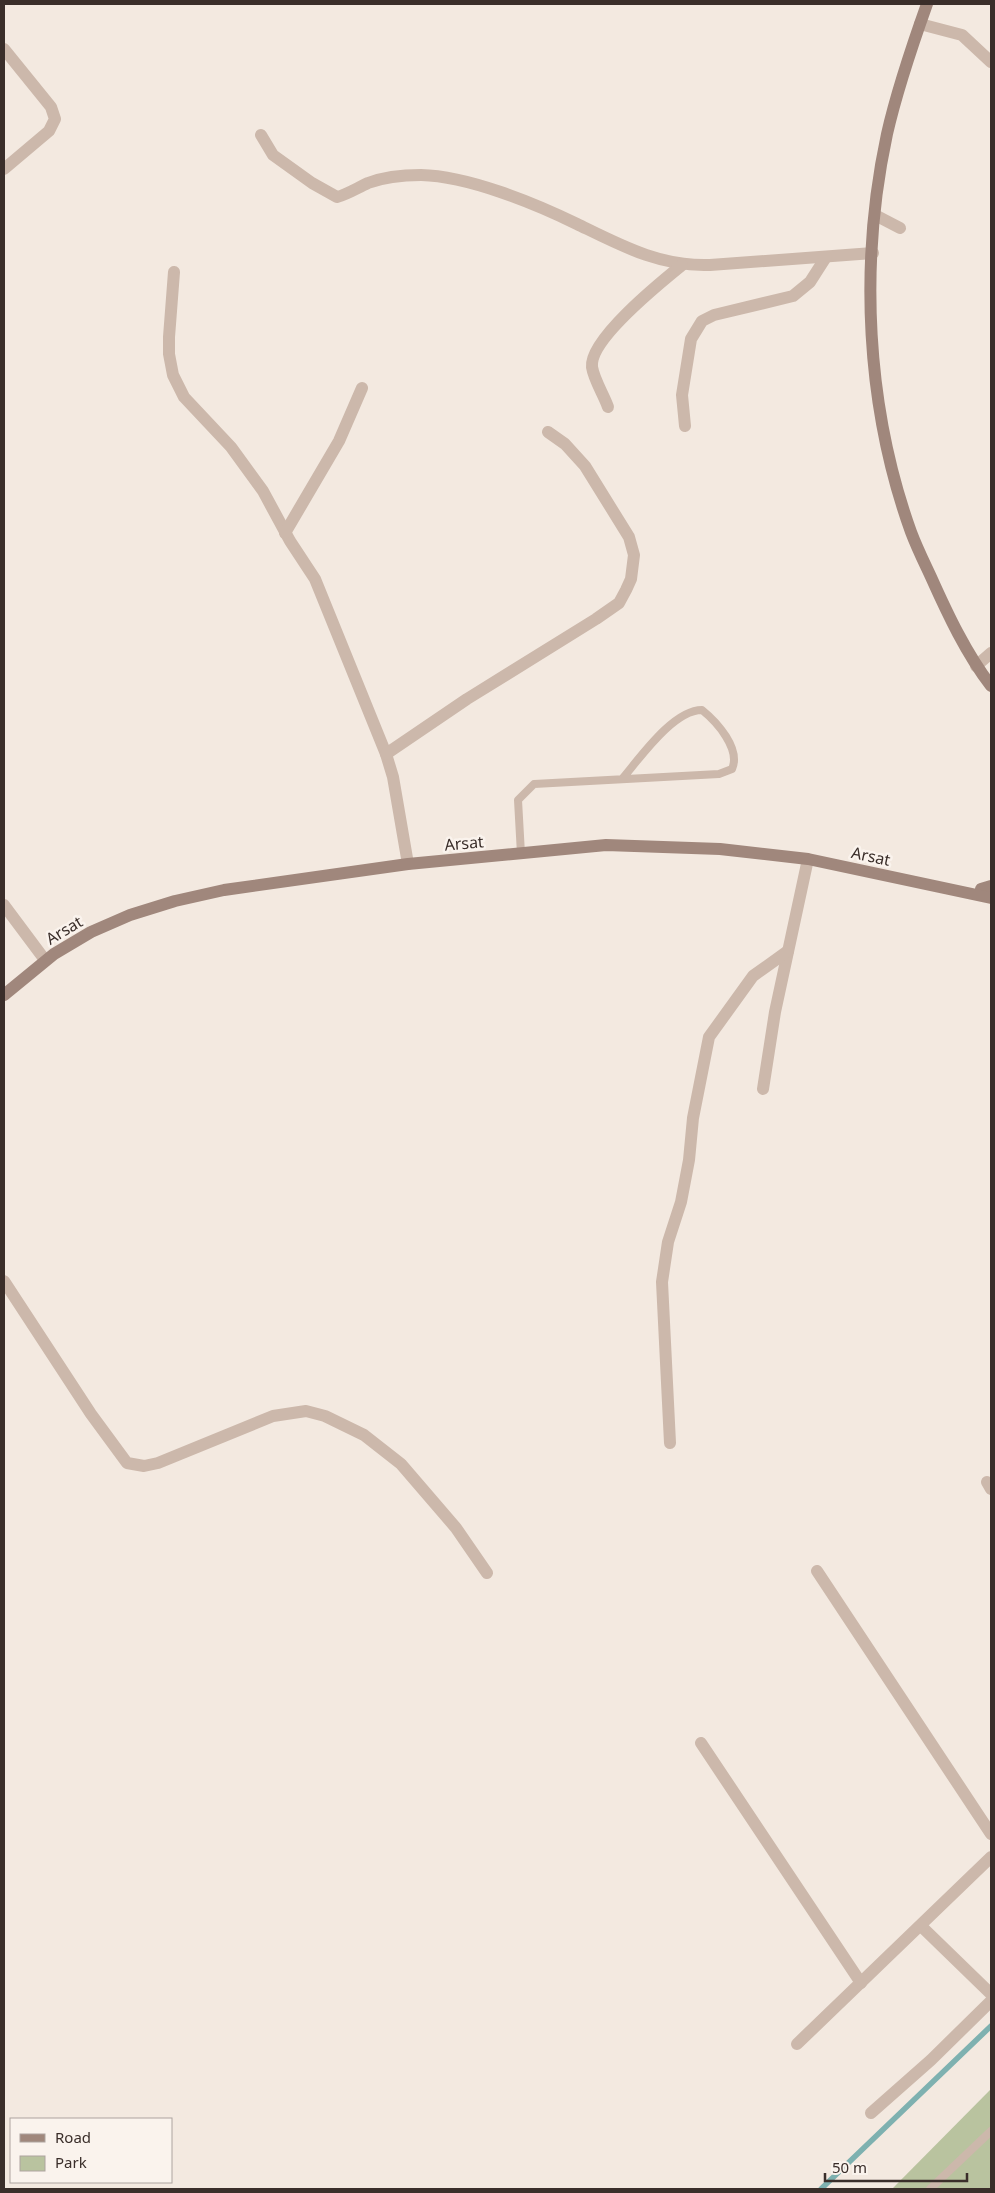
<svg xmlns="http://www.w3.org/2000/svg" width="995" height="2193" font-family="'Noto Sans',sans-serif">
<style>
.green{fill:#b9c39f}
.lines{fill:none;stroke-linecap:round;stroke-linejoin:round}
.stream{stroke:#7eb1b0;stroke-width:5.5}
.lane{stroke:#ccb8ab;stroke-width:8}
.street{stroke:#ccb8ab;stroke-width:12}
.secondary{stroke:#a0877c;stroke-width:12}
.labels{text-anchor:middle;stroke-width:5;stroke-linejoin:round;paint-order:stroke}
.street-label{font-size:16px;fill:#3a2e2a;stroke:#faf3ed}
</style>
<rect width="100%" height="100%" fill="#f3e9e0"/>
<polygon class="green" points="991,2089 991,2189 892,2189"/>
<g class="lines">
<polyline class="stream" points="821,2189 991,2026"/>
<g class="lane">
<path d="M521,854L518,800L534,784L719,774L732,769C741,749 717,722 702,710C673,710 640,758 622,779"/>
<polyline points="930,2189 991,2131"/>
</g>
<g class="street">
<polyline points="920,24 962,35 991,62"/>
<polyline points="4,49 51,107 55,119 49,131 4,169"/>
<path d="M261,135L273,155L312,183L337,197C348,194 357,188 368,183C384,177 404,175 421,175C468,176 534,203 577,224C620,245 660,267 710,265L873,253"/>
<polyline points="875,215 900,228"/>
<polyline points="174,272 169,337 169,354 173,375 184,397 231,447 263,491 290,541 315,579 386,754 393,777 408,864"/>
<path d="M608,407C604,395 594,380 592,367C589,340 661,282 682,265"/>
<polyline points="685,426 682,395 691,339 702,321 714,315 793,296 810,282 826,257"/>
<polyline points="285,533 339,441 362,388"/>
<polyline points="976,666 991,653"/>
<polyline points="386,754 467,699 596,619 619,603 626,590 631,579 634,555 629,537 585,466 565,444 548,432"/>
<polyline points="4,905 45,960"/>
<polyline points="763,1089 775,1012 808,859"/>
<polyline points="4,1281 91,1414 127,1463 144,1466 158,1463 273,1416 306,1411 325,1416 364,1435 401,1464 456,1528 487,1573"/>
<polyline points="670,1443 662,1282 668,1242 681,1202 689,1160 693,1118 709,1037 753,976 788,951"/>
<polyline points="987,1482 991,1489"/>
<polyline points="817,1571 991,1834"/>
<polyline points="701,1743 861,1983"/>
<polyline points="921,1926 991,1994"/>
<polyline points="797,2044 991,1857"/>
<polyline points="871,2113 931,2060 991,2001"/>
</g>
<g class="secondary">
<path d="M927,4C912,46 897,90 887,134C859,264 866,407 911,532C917,548 924,562 931,577C948,615 966,653 991,686"/>
<polyline points="981,889 991,886"/>
<polyline points="4,995 54,954 91,932 130,915 175,901 224,890 408,864 606,845 720,849 808,859 991,898"/>
</g>
</g>
<g class="labels">
<g class="street-label">
<text transform="translate(464 843) rotate(-5)" y="6">Arsat</text>
<text transform="translate(871 856) rotate(12)" y="6">Arsat</text>
<text transform="translate(64 930) rotate(-31)" y="6">Arsat</text>
</g>
</g>
<rect width="995" height="2193" fill="none" stroke="#3a2e2a" stroke-width="10"/>
<rect x="10" y="2118" width="162" height="65" fill="#faf3ed" stroke="#ada49f"/>
<rect x="20" y="2134" width="25" height="8" fill="#a0877c" stroke="#ada49f"/>
<text x="55" y="2143" font-size="15" fill="#3a2e2a">Road</text>
<rect x="20" y="2156" width="25" height="15" fill="#b9c39f" stroke="#ada49f"/>
<text x="55" y="2168" font-size="15" fill="#3a2e2a">Park</text>
<path d="M825 2173v8h142v-8" fill="none" stroke="#3a2e2a" stroke-width="2.5"/>
<text x="832" y="2173" font-size="15" fill="#3a2e2a" stroke="#faf3ed" stroke-width="4" paint-order="stroke">50 m</text>
</svg>
